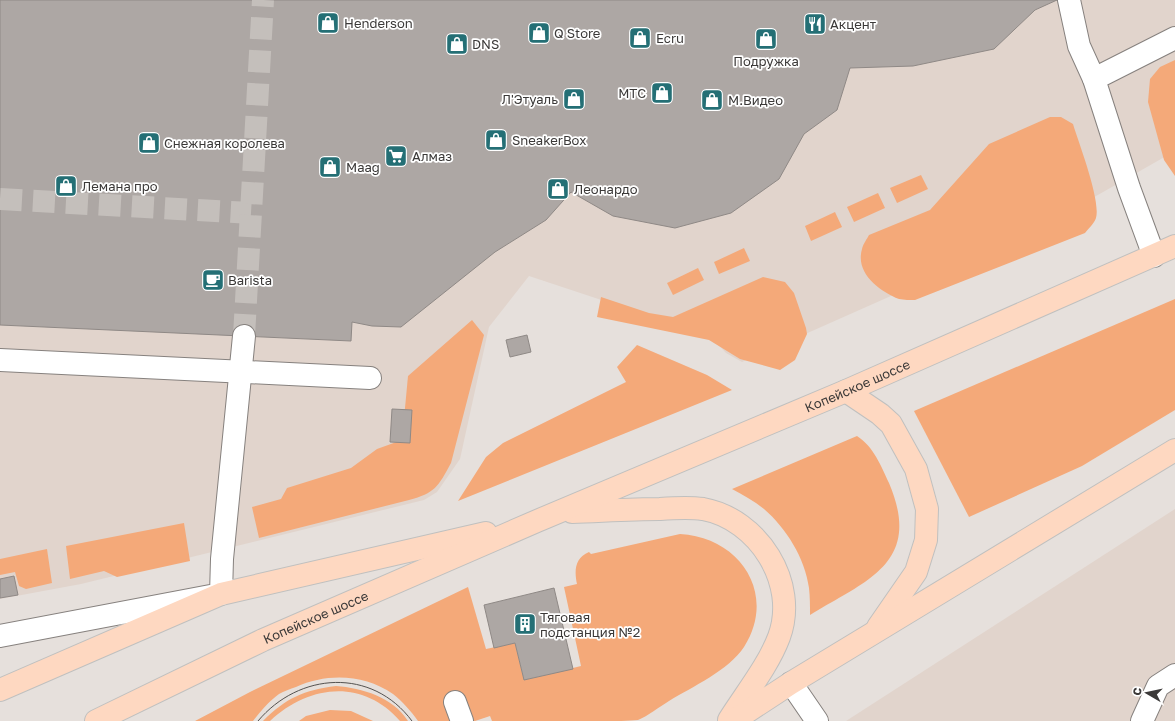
<svg xmlns="http://www.w3.org/2000/svg" width="1175" height="721" font-family="'Golos Text',sans-serif">
<style>
.built{fill:#e1d4cc}
.green{fill:#f4a979}
.building{fill:#ada7a4;stroke:#8f8986}
.lines{fill:none;stroke-linecap:round;stroke-linejoin:round}
.minor-tunnel{stroke:#c4bfbb;stroke-width:22;stroke-dasharray:22 11;stroke-linecap:butt}
.minor-casing{stroke:#86817e;stroke-width:24}
.major-casing{stroke:#c0c0bf;stroke-width:24}
.minor{stroke:#fff;stroke-width:22}
.major{stroke:#fed8c1;stroke-width:22}
.tram{stroke:#545250;stroke-width:1}
.labels{text-anchor:middle;stroke-width:3.5;stroke-linejoin:round;paint-order:stroke}
.poi-label{font-size:13px;fill:#3b3938;stroke:#fff;text-anchor:start}
.street-label{font-size:13px;fill:#3b3938;stroke:#fff}
</style>
<rect width="100%" height="100%" fill="#e6e0dc"/>
<g class="built">
<polygon points="0,0 1175,0 1175,151 1026,236 742,362 726,353 710,336 529,276 489,327 460,459 437,492 424,500 81,584 0,599"/>
<polygon points="1175,509 1175,721 846,721"/>
</g>
<g class="green">
<polygon points="1175,60 1175,176 1164,160 1148,102 1150,79 1160,67"/>
<path d="M1050,117H1061L1073,124C1079,144 1101,200 1096,218C1094,224 1088,229 1085,233L915,300C910,300 904,300 899,299C879,291 855,273 862,249C863,244 867,239 869,235L930,210L989,144Z"/>
<polygon points="921,175 928,189 897,203 890,188"/>
<polygon points="878,193 885,208 854,222 847,207"/>
<polygon points="835,212 842,227 811,241 805,226"/>
<polygon points="744,248 750,261 719,274 714,262"/>
<polygon points="698,268 704,280 673,295 667,283"/>
<polygon points="763,277 785,282 794,293 806,328 807,334 795,360 780,370 740,359 709,340 597,317 601,297 649,313 673,317"/>
<polygon points="1175,299 1175,410 1082,466 969,517 914,411"/>
<path d="M472,320L484,335L451,463C438,487 435,493 409,500L259,538L252,507L281,499L287,488L351,468L377,449L402,440L408,376Z"/>
<polygon points="637,345 707,375 732,390 458,501 486,457 503,443 626,382 617,367"/>
<path d="M857,436C874,447 881,466 889,483C923,563 867,580 810,615C810,606 810,597 809,588C805,558 786,528 764,509C754,501 743,495 732,489Z"/>
<polygon points="184,523 190,561 117,577 104,571 70,579 66,546"/>
<path d="M680,534C739,537 778,593 744,647C729,670 692,687 669,701C659,707 648,716 638,720C629,721 614,721 604,721C567,721 530,721 492,721L490,716L475,721H418C411,711 402,701 393,694C364,674 327,673 296,687C290,689 284,691 279,694C268,702 261,711 253,721H195L250,692L468,587L486,649L515,643L524,680L581,666L564,587L577,584C574,570 575,558 589,552L591,554Z"/>
<polygon points="47,549 52,583 26,589 19,586 15,572 0,575 0,559"/>
<path d="M336,686C362,688 393,697 408,721H400C362,678 309,685 270,721H263C286,698 304,690 336,686Z"/>
<polygon points="330,710 351,711 373,721 299,721 306,716"/>
</g>
<g class="building">
<polygon points="0,0 1057,0 1035,10 994,49 913,66 850,68 837,110 804,134 779,179 731,213 675,228 613,216 571,192 546,220 495,252 401,327 372,326 352,322 351,341 0,325"/>
<polygon points="527,335 531,352 510,357 506,340"/>
<polygon points="392,409 412,410 410,443 390,442"/>
<polygon points="14,576 18,595 0,598 0,579"/>
<polygon points="554,588 573,669 524,680 515,643 494,648 484,605"/>
</g>
<g class="lines">
<g class="minor-tunnel">
<polyline points="0,199 251,213"/>
<polyline points="244,336 263,0"/>
</g>
<g class="minor-casing">
<g id="minor">
<polyline points="1069,0 1079,46 1094,79"/>
<polyline points="1154,256 1129,188 1094,79 1175,38"/>
<polyline points="0,360 370,378"/>
<polyline points="0,636 221,594 222,559 244,336"/>
<polyline points="791,683 817,721"/>
<polyline points="455,702 462,721"/>
<polyline points="1142,721 1158,686 1175,675"/>
</g>
</g>
<g class="major-casing">
<g id="major">
<polyline points="846,391 880,414 891,424 916,469 927,509 926,540 916,572 878,627"/>
<path d="M572,512C602,511 631,509 660,509C674,508 689,507 703,509C758,519 799,583 779,637C768,666 746,693 729,720"/>
<polyline points="0,690 221,594 486,533"/>
<path id="s1" d="M96,721L263,640L537,521L846,391L1175,246"/>
<polyline points="733,721 791,683 1175,450"/>
</g>
</g>
<use href="#minor" class="minor"/>
<use href="#major" class="major"/>
<path class="tram" d="M258,721C299,672 372,667 412,721"/>
</g>
<defs>
<g id="shop-square" transform="scale(1.15)"><rect x="-9" y="-9" width="18" height="18" rx="4" fill="#246f75" stroke="#fff"/><path d="M-5-2.5h2.3a2.7 3.5 0 0 1 5.4 0H5L5.5 6h-11ZM-1.5-2.5h3a1.5 2.3 0 0 0-3 0Z" fill="#fff"/></g>
<g id="restaurant-square" transform="scale(1.15)"><rect x="-9" y="-9" width="18" height="18" rx="4" fill="#246f75" stroke="#fff"/><path d="M-5-6h1v4h1v-4h1v4h1v-4h1v5L-1.5 .5V6h-2V.5L-5-1ZM5-6V6H3V1.5H1.5Q1.5-4 5-6Z" fill="#fff"/></g>
<g id="supermarket-square" transform="scale(1.15)"><rect x="-9" y="-9" width="18" height="18" rx="4" fill="#246f75" stroke="#fff"/><path d="M-6-5.5h2.5l.6 2H6L4.5 2H-2.5L-4.4-4H-6ZM-1.5 3.2a1.3 1.3 0 1 0 .1 0ZM3 3.2a1.3 1.3 0 1 0 .1 0Z" fill="#fff"/></g>
<g id="cafe-square" transform="scale(1.15)"><rect x="-9" y="-9" width="18" height="18" rx="4" fill="#246f75" stroke="#fff"/><path d="M-5.5-4.5H6V0H3Q3 3.5 0 3.5H-2.5Q-5.5 3.5-5.5 0ZM3-3.2v2h1.7v-2ZM-6 4.5H4V6H-6Z" fill="#fff"/></g>
<g id="building-square" transform="scale(1.15)"><rect x="-9" y="-9" width="18" height="18" rx="4" fill="#246f75" stroke="#fff"/><path d="M-4-6H4V6H1V3H-1V6H-4ZM-2.5-4.3h1.7v1.8h-1.7ZM.8-4.3h1.7v1.8H.8ZM-2.5-1h1.7V.8h-1.7ZM.8-1h1.7V.8H.8Z" fill="#fff"/></g>
</defs>
<g fill-rule="evenodd">
<use href="#shop-square" x="328" y="23"/>
<use href="#restaurant-square" x="815" y="24"/>
<use href="#shop-square" x="539" y="33"/>
<use href="#shop-square" x="640" y="38"/>
<use href="#shop-square" x="766" y="39"/>
<use href="#shop-square" x="457" y="44"/>
<use href="#shop-square" x="662" y="93"/>
<use href="#shop-square" x="574" y="99"/>
<use href="#shop-square" x="712" y="100"/>
<use href="#shop-square" x="496" y="140"/>
<use href="#shop-square" x="149" y="143"/>
<use href="#supermarket-square" x="396" y="156"/>
<use href="#shop-square" x="330" y="167"/>
<use href="#shop-square" x="66" y="186"/>
<use href="#shop-square" x="558" y="189"/>
<use href="#cafe-square" x="213" y="280"/>
<use href="#building-square" x="525" y="624"/>
</g>
<g class="labels">
<g class="poi-label">
<text x="344" y="28">Henderson</text>
<text x="830" y="29">Акцент</text>
<text x="554" y="38">Q Store</text>
<text x="656" y="43">Ecru</text>
<text x="472" y="49">DNS</text>
<text x="766" y="66" text-anchor="middle">Подружка</text>
<text x="646" y="98" text-anchor="end">МТС</text>
<text x="558" y="104" text-anchor="end">Л'Этуаль</text>
<text x="728" y="105">М.Видео</text>
<text x="512" y="145">SneakerBox</text>
<text x="164" y="148">Снежная королева</text>
<text x="412" y="161">Алмаз</text>
<text x="346" y="172">Maag</text>
<text x="82" y="191">Лемана про</text>
<text x="574" y="194">Леонардо</text>
<text x="228" y="285">Barista</text>
<text x="540" y="622">Тяговая<tspan x="540" dy="15">подстанция №2</tspan></text>
</g>
<g class="street-label">
<text dy="5" stroke="none"><textPath href="#s1" startOffset="832">Копейское шоссе</textPath></text>
<text dy="5" stroke="none"><textPath href="#s1" startOffset="243">Копейское шоссе</textPath></text>
</g>
</g>
<g transform="translate(1147 693) rotate(279)" stroke="#ffffff" stroke-width="3" paint-order="stroke">
<path d="M0-3L7 15L0 10L-7 15Z" fill="#3b3938"/>
<text y="-6" font-size="11" font-weight="bold" text-anchor="middle" fill="#3b3938">С</text>
</g>
</svg>
